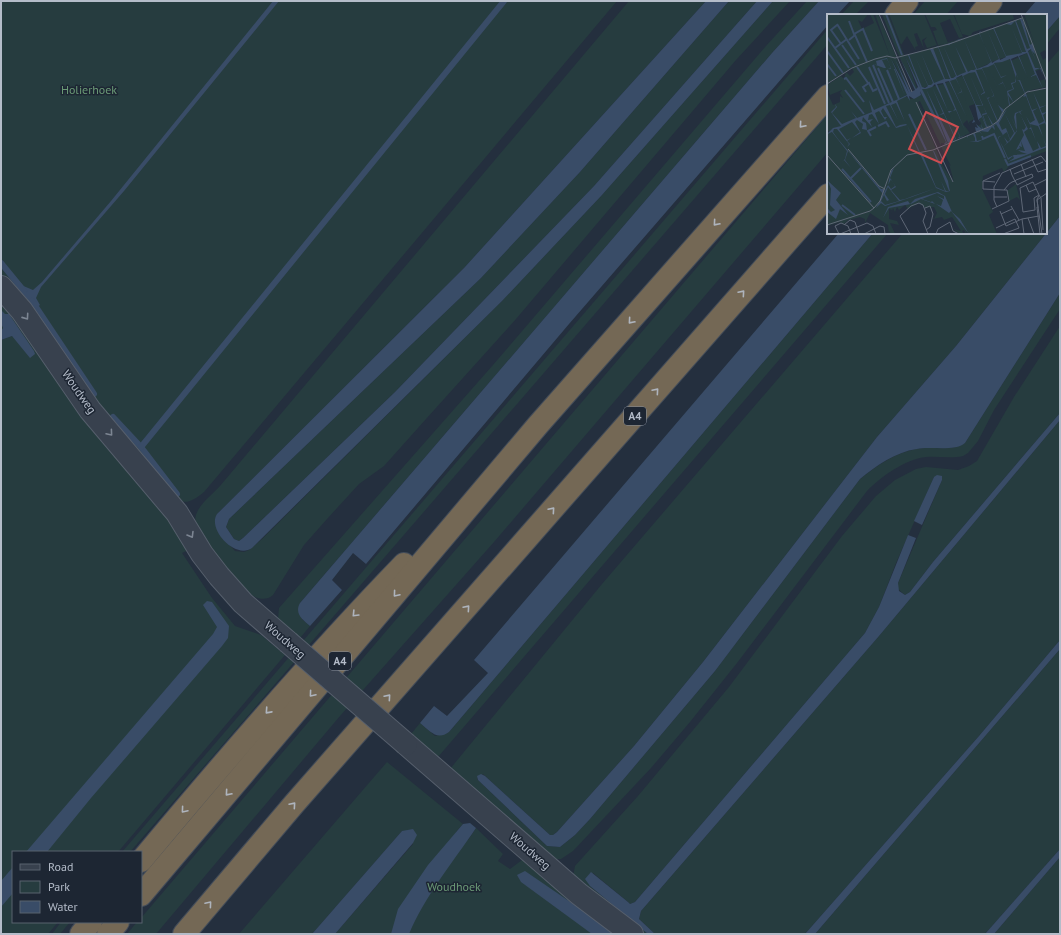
<svg xmlns="http://www.w3.org/2000/svg" width="1061" height="935" font-family="'PT Sans',sans-serif">
<style>
.green{fill:#263c3f}
.water{fill:#394c67}
.lines{fill:none;stroke-linecap:round;stroke-linejoin:round}
.stream{stroke:#394c67;stroke-width:6}
.minor-casing{stroke:#565f6c;stroke-width:24}
.highway-casing{stroke:#434c59;stroke-width:24}
.minor{stroke:#38414e;stroke-width:22}
.highway{stroke:#746855;stroke-width:22}
.minor-bridge-casing{stroke:#565f6c;stroke-width:24;stroke-linecap:butt}
.minor-bridge{stroke:#38414e;stroke-width:22}
.oneway{stroke:#aeb4bd}
.oneway2{stroke:#7c8592}
.labels{text-anchor:middle;stroke-width:3;stroke-linejoin:round;paint-order:stroke}
.shield{fill:#1d2633;stroke:#878f9c;stroke-width:1}
.shield-label{font-size:11px;font-weight:bold;fill:#b4bcc9}
.park-label{font-size:12px;fill:#6b9a76;stroke:#1d2633}
.street-label{font-size:12px;fill:#b4bcc9;stroke:#1d2633}
.inset-river{fill:none;stroke:#394c67;stroke-width:2}
.inset-road{fill:none;stroke:#5e6776;stroke-width:1}
.view{fill:#ce4d50;fill-opacity:0.15;stroke:#ce4d50;stroke-width:2}
.inset-edge{fill:none;stroke:#b4bcc9;stroke-width:2}
</style>
<rect width="100%" height="100%" fill="#242f3e"/>
<g class="green">
<path d="M1,1H617L204,492C195,499 188,505 177,500L162,507L188,550L182,553L212,598L235,626L261,635L285,655L118,852H13V922H58L48,934H1V340L12,336L17,339L12,319L1,332Z"/>
<path d="M629,1H706L464,268L217,514L221,535L235,551L244,552L249,550L261,540L502,301L602,195L773,1H790L736,60L516,319L426,419L384,466L359,484L327,519L304,545L273,595C252,613 220,562 210,547C206,541 200,534 197,527C195,523 195,518 196,515C199,504 213,494 220,486Z"/>
<polygon points="729,1 757,1 594,186 395,392 243,538 239,541 234,539 226,527 229,519 481,278 580,172"/>
<polygon points="807,1 819,1 772,53 300,603 302,619 310,626 300,638 278,619 279,608 493,365 766,46"/>
<polygon points="854,1 869,1 855,15 841,15"/>
<polygon points="925,1 958,1 946,15 913,15"/>
<polygon points="1060,16 1060,28 1046,45 1046,32"/>
<polygon points="828,29 828,44 130,852 122,852"/>
<path d="M1060,49V216L956,346L877,437L703,662L634,746L557,832L553,835H550L485,776L483,774L477,779L547,846L560,847L575,835L590,819L715,671L860,479C876,466 895,453 916,449C932,446 951,452 965,443L1060,293V309L994,410L978,441L968,453L963,456C951,459 938,456 926,457C905,459 881,477 867,491L737,663L690,722L651,768L573,851L561,859H552L450,769L602,584L903,233H1046V65Z"/>
<polygon points="828,114 828,152 494,542 340,716 156,934 127,934 137,922 141,922 141,918"/>
<polygon points="873,233 888,233 438,757 411,734 420,723 435,736 449,732"/>
<polygon points="1060,326 1060,413 933,562 910,592 905,595 898,589 898,583 942,480 934,477 896,563 879,607 865,633 635,902 630,904 628,902 593,873 590,886 648,934 642,934 573,877 575,866 638,796 729,687 842,536 876,496 895,480 916,469 926,467 958,470 969,466 977,461 1014,397"/>
<polygon points="1060,420 1060,640 979,736 805,934 655,934 639,919 641,911 879,636"/>
<polygon points="1060,649 1060,849 985,934 815,934"/>
<polygon points="387,762 463,824 456,832 468,840 476,828 503,854 498,861 510,869 522,860 528,859 605,934 335,934 413,844 402,831 312,934 239,934"/>
<polygon points="1060,857 1060,934 994,934"/>
<polygon points="61,922 70,922 60,934 52,934"/>
</g>
<g class="water">
<polygon points="273,1 279,1 124,191 41,287 36,298 40,305 35,309 17,287 21,285 33,290 42,282 111,201"/>
<path d="M706,1H729L580,172L481,278L229,519L226,527L234,539L239,541L243,538L395,392L594,186L757,1H773L602,195L502,301L252,548C235,560 207,529 217,514L464,268Z"/>
<path d="M819,1H850L837,15H828V25L569,324L366,564L353,553L332,580L342,590L310,626C303,620 294,614 300,603L772,53Z"/>
<polygon points="1036,1 1060,1 1060,16 1046,32 1046,15 1024,15"/>
<path d="M1060,216V293L965,443C955,452 930,446 917,449C895,452 876,466 860,479L715,671L590,819L575,835L560,847L547,846L478,780L477,776L481,774L485,776L550,835H553L557,832L634,746L703,662L877,437L956,346Z"/>
<path d="M839,233H873L449,732C437,741 430,731 420,723L434,706L447,716L488,673L474,660Z"/>
<polygon points="1,310 5,314 9,314 34,351 35,354 30,358 12,336 1,340 1,331 3,328 1,323"/>
<polygon points="1060,413 1060,420 879,636 641,911 639,919 655,934 648,934 590,886 585,879 591,872 628,902 630,904 635,902 865,633 879,607 908,535 916,538 898,583 899,591 905,595 910,592 933,562"/>
<polygon points="937,475 942,476 942,480 922,525 914,521 934,477"/>
<polygon points="207,601 212,602 229,626 228,638 222,646 91,798 47,852 26,852 213,634 217,627 203,605"/>
<polygon points="1060,640 1060,649 815,934 805,934 979,736"/>
<path d="M470,823L476,828C453,862 425,896 409,934H391L398,909L428,865L463,824Z"/>
<polygon points="413,829 417,835 413,843 335,934 312,934 402,831"/>
<polygon points="1060,849 1060,857 994,934 985,934"/>
<polygon points="13,867 13,893 1,907 1,881"/>
<polygon points="525,871 617,934 592,934 521,882 517,875"/>
</g>
<g class="lines">
<g class="stream">
<polyline points="1,263 24,291"/>
<polyline points="32,301 94,394"/>
<polyline points="113,417 141,447 177,494"/>
<polyline points="141,447 504,1"/>
</g>
<g class="minor-casing">
<g id="minor">
<polyline points="1,287 22,311 90,410 177,513 202,554 219,576 243,603 288,642"/>
<polyline points="406,744 579,894 632,934"/>
</g>
</g>
<g class="highway-casing">
<g id="highway">
<polyline points="896,15 907,1"/>
<polyline points="980,15 991,1"/>
<path d="M141,861C226,759 312,659 404,564"/>
<polyline points="141,895 538,425 828,96"/>
<polyline points="81,934 91,922"/>
<polyline points="108,934 118,922"/>
<polyline points="184,934 294,804 828,195"/>
</g>
</g>
<use href="#minor" class="minor"/>
<use href="#highway" class="highway"/>
<g class="minor-bridge-casing">
<polyline id="minor-bridge" points="288,642 406,744"/>
</g>
<use href="#minor-bridge" class="minor-bridge"/>
</g>
<defs><path id="oneway-chevron" d="M-2-3.5L2.5 0L-2 3.5" fill="none" stroke-width="1.6" stroke-linecap="round" stroke-linejoin="round"/></defs>
<g class="oneway">
<use href="#oneway-chevron" transform="translate(802 125) rotate(131)"/>
<use href="#oneway-chevron" transform="translate(716 223) rotate(131)"/>
<use href="#oneway-chevron" transform="translate(742 293) rotate(-49)"/>
<use href="#oneway-chevron" transform="translate(631 321) rotate(131)"/>
<use href="#oneway-chevron" transform="translate(656 391) rotate(-49)"/>
<use href="#oneway-chevron" transform="translate(552 510) rotate(-49)"/>
<use href="#oneway-chevron" transform="translate(396 594) rotate(130)"/>
<use href="#oneway-chevron" transform="translate(467 608) rotate(-49)"/>
<use href="#oneway-chevron" transform="translate(355 614) rotate(134)"/>
<use href="#oneway-chevron" transform="translate(312 694) rotate(130)"/>
<use href="#oneway-chevron" transform="translate(388 697) rotate(-49)"/>
<use href="#oneway-chevron" transform="translate(268 711) rotate(132)"/>
<use href="#oneway-chevron" transform="translate(228 793) rotate(131)"/>
<use href="#oneway-chevron" transform="translate(293 805) rotate(-49)"/>
<use href="#oneway-chevron" transform="translate(184 810) rotate(130)"/>
<use href="#oneway-chevron" transform="translate(209 904) rotate(-50)"/>
</g>
<g class="oneway2">
<use href="#oneway-chevron" transform="translate(26 317) rotate(55)"/>
<use href="#oneway-chevron" transform="translate(110 433) rotate(50)"/>
<use href="#oneway-chevron" transform="translate(191 535) rotate(59)"/>
</g>
<g class="labels">
<g class="shield">
<rect x="624" y="407" width="22" height="18" rx="3"/>
<rect x="329" y="652" width="22" height="18" rx="3"/>
</g>
<g class="shield-label">
<text x="635" y="420">A4</text>
<text x="340" y="665">A4</text>
</g>
<g class="park-label">
<text x="89" y="94">Holierhoek</text>
<text x="454" y="891">Woudhoek</text>
</g>
<g class="street-label">
<text transform="translate(79 392) rotate(55)" y="4">Woudweg</text>
<text transform="translate(285 640) rotate(41)" y="4">Woudweg</text>
<text transform="translate(530 851) rotate(41)" y="4">Woudweg</text>
</g>
</g>
<g transform="translate(827 14)">
<rect width="220" height="220" fill="#242f3e"/>
<path d="M0,0H41L35,8L31,6L35,15L47,9L43,0H46L63,42L48,0H51L84,78L69,45L82,79L65,45L81,81L78,82L84,85L94,81L95,75L116,70L148,56L93,75L78,42L90,74L88,75L73,44L88,77L68,33L55,0H61L77,41H80L143,22L135,20L127,0H189L186,1L187,5L146,18L143,22L197,3L207,28L197,0H220V40L218,36L213,39L216,46L220,43V67L214,55L209,57L210,62L201,38L204,35H200L194,21L199,38L172,45L152,54L182,45L184,47L200,39L212,67L218,65L219,73L204,76L195,83L204,77L220,74V137L183,151L177,158L175,154L156,162L155,175L166,198L162,201L170,220H142L140,217L139,220L137,216L135,217L137,220H133L126,215L134,217L125,203L117,206L115,203L106,205L105,204L107,205L110,199L107,193L98,194L92,189L81,195L78,191L72,196L70,193L68,198L66,194L64,200L65,196L62,195V205L70,207L72,211L63,209L68,220H64L62,217V220L61,211L43,199L38,209V205L33,203L21,206L17,210L13,208L0,212V119L3,117H0V78L6,91L13,88V82L16,84L13,79L15,76L3,81L0,71L14,62L17,65L19,58L23,62L27,58L25,54L40,49L26,53L0,70ZM93,87L114,132V129L120,130L114,133L124,152L122,150L127,168L91,88ZM90,88L124,161L126,168L116,152ZM148,90L154,110L151,112L152,117L148,118L157,115L160,113H163L169,109L175,100L172,107L162,114L126,127L143,119L136,110L140,106L143,112L142,108L147,105L142,92ZM62,0H97L110,31L100,34L97,27L100,23L95,26L97,35L90,19L87,20L91,32L88,33L89,37L80,22L74,31ZM98,0H126L136,23L132,24L123,5L113,9L121,29L111,31L106,17L110,16L108,13H104ZM189,170L193,186L190,183L182,187L180,177Z" fill="#263c3f" fill-rule="evenodd"/>
<path d="M192,5L189,7L200,35L203,34L193,5H195L203,21L197,10L203,31L206,29L208,40L204,36L210,49L204,35L201,37L202,40L208,54H214L216,61L213,54L208,56L216,75L209,61L203,63L208,60L200,39L192,42L200,62L191,42L184,45L191,64L189,60V68L185,70L187,75L181,78L187,89L181,81L183,91L185,90L182,91L180,77L186,75L184,69L188,68L189,64L183,45L175,48L184,69L175,48L167,49L174,63L180,61L174,64L180,77L176,69L171,71L176,68L167,50L161,53L177,87L168,68L163,70L168,68L161,53L155,54L171,91L177,96L171,106L175,98L171,91L167,82L164,83L167,81L155,55L149,56L160,84L163,83L161,85L171,107L167,110L170,107L158,79L153,81L157,78L148,58L142,59L159,98L160,100L156,101L160,112L165,111L160,100L166,110L160,113L155,100L159,99L156,91L150,92L160,113L149,118L148,113L151,114L148,108L145,109L147,105L135,78L130,80L135,77L129,65L123,67L140,104L122,67L118,68L139,119L129,96L126,97L128,95L116,69L110,70L121,97H125L122,99L133,123L138,121L130,125L133,122L108,70L105,73L129,125L121,129L99,75H95L112,109L120,129L116,131L119,128L93,77L94,81L87,85L82,82L83,87L80,82L70,87L78,108L69,89L64,91L71,106L63,91L59,92L69,113L73,111L79,110L80,111L93,138L92,139L80,111L69,114L56,94L54,97L57,103H60L58,106L52,97L48,99L52,110L45,100L42,101L41,106L46,105L43,108L45,113L36,103L35,107L39,109L40,116L35,115L36,110L30,106L28,108L34,119L25,124L33,118L25,108L12,115L20,126L24,124L20,127L23,130L20,133L22,130L10,115H7L6,118L11,125L54,175H58L56,180L21,137L18,146L24,154L17,146L11,151L15,155L11,151L18,145L20,137L5,118L0,120L6,114L14,112L4,98L9,93L8,90L10,93L5,99L15,110L29,104L24,97L30,104L45,98L42,86L47,96L78,82L67,55H61L64,54L60,45L55,46L59,54H62H57L46,50L43,51L46,50L50,51L49,47L60,44L64,55H68L78,82L80,81L64,45L82,79L68,45L84,78L88,76L73,44L89,75L91,73L78,42L94,75L81,41L84,39L82,41L87,54L95,73L98,74L101,72L87,40L101,71H104L106,69L94,39L107,69L112,67L101,41L112,67L117,65L103,35L106,34L118,65H123L111,33L107,34L111,32L124,64H126L129,62L116,31L112,32L116,31L130,62L134,60L122,31H117L127,28L122,31L134,60L139,58L128,32L141,58L144,56L132,26L128,27L130,26L136,24L132,26L144,56H147L149,55L137,25L150,55L155,53L143,24L155,53L160,51L147,21L160,51L164,48L152,18L149,19L155,17L152,19L165,49L168,47L167,44L168,47L172,45L160,16L156,17L165,14L160,16L173,46L179,43L166,14L171,12L167,14L179,42L184,41L173,13L184,41L190,40L178,10L172,12L178,10L190,40L195,39L184,12L195,38H199L188,7L184,11L179,10ZM142,59L155,90V91H149L136,62ZM135,61L148,90L151,105L153,108L152,105L155,103L159,113L156,115L154,110L155,115L149,110L129,64ZM105,73L116,99L112,101L117,100L128,125L124,127L99,75ZM202,63L193,66L198,79L204,75L199,79L200,83L205,96L211,94L206,97L212,110L217,107L206,78L213,93L220,91L213,94L215,99L220,98L216,101L220,113L218,109L212,111L216,123L211,112L203,110L209,127L204,115H202L204,113L199,102L203,109L208,106L199,82L196,83L198,80L192,67H190ZM180,95L172,109L175,116L179,114L183,125L187,119L178,100L188,119L190,116L184,103L189,113L187,103L188,99L196,96L199,101L196,96L193,98L195,101L192,98L189,100L190,117L184,126L176,133L181,144L187,141L200,140L194,138L191,136L198,137L194,127L195,133L192,132L193,134L189,136L197,121L195,115L197,116L199,113L194,102L201,115L197,118L206,137L212,134L210,127L214,134L219,132L216,124L220,133L181,148L187,144L186,142L181,146L171,123L176,121L169,110L167,112L168,116L165,113L161,118L153,117L155,121L153,118L148,119L150,127L157,125L151,128L142,127H148V124L146,120L141,122V124L140,122L167,111ZM180,118L183,126L181,128L177,123L180,129L176,133L171,124ZM106,137H107L121,167L122,173L123,177L119,178L109,174L85,183L58,192L54,189L49,194L61,171L64,175L68,172L64,165L61,171L64,157L67,154L63,164L69,173L64,176L73,186L78,185L70,174L78,185L86,182L72,162L86,182L109,174L93,140H91L93,139H95L109,173L118,177L114,167L119,177H122ZM61,173L72,187L65,189L62,186L65,189L58,191L54,187L57,181L60,187L62,186L58,180ZM1,167L14,179L9,186L21,201L13,195L9,205L0,198V194L4,198L8,196L3,191L4,175ZM111,178L118,182L125,198L133,205L142,220L124,197L122,199L109,190L114,192L116,186L110,182L105,187L108,190L94,185L84,190L62,194L56,204L61,193L81,187L83,190L88,185ZM110,179L117,182V185L110,182L104,188L95,185Z" fill="#394c67" fill-rule="evenodd"/>
<path class="inset-river" d="M59,0L75,41M22,7L27,20L36,15L45,37M10,10L32,45M10,11L4,16L14,30M0,23L22,54M22,26L28,21L40,48M15,31L29,51M8,34L20,25M0,37L16,59M0,50L9,62M46,51L62,89M30,53L41,69M42,53L58,90M51,54L66,88M60,56L72,85M17,65L19,64L37,88M18,76L37,100M39,78L36,73L42,69L46,77L50,75M82,100L99,136M51,112L59,108L62,113M44,122L41,117L49,113M155,122L156,125L167,120L178,144M178,145L181,151L204,142M15,155L44,188M24,164L34,154M15,191L28,201"/>
<path class="inset-road" d="M52,0L85,78M194,0L220,68M0,70L25,54L48,45L60,42L68,44L122,30L195,4M89,88L126,168M21,135L52,172L58,175M0,141L47,194M205,145L211,158L220,155M194,150L199,163M187,160L216,148M156,167V175L177,176M156,167L173,159M156,167L168,168M199,171L202,178L209,175M208,171L220,165M177,176L182,170L185,168L188,167L189,166L205,160L206,163L190,171V170L188,167L185,161L183,155M212,181L207,184L208,196L196,198L193,174L206,168L212,181L214,184M167,183H180M214,184L216,216M184,192L192,206M170,193L167,186V173L175,159L214,142L220,149M210,193L213,220M47,194L53,187L64,156L80,141L106,136L164,112L171,107L178,95L200,78L220,74M98,194L103,192L106,200L103,213L99,216M211,194L210,185L212,182M165,195L182,187L180,176H177M173,197L179,212L195,205L212,202M174,200L185,195M201,204L207,220M195,205L197,220M0,211L43,197L47,194M17,211L23,206L28,208L32,220M169,214L188,205L192,214L176,220M12,220L8,212L14,209L21,212L24,220M13,220L40,209L46,212L49,220M37,220L53,212L57,213L58,220M83,220L73,202L84,192L92,189L96,191L99,199L96,207L101,220H110M109,220L111,215L123,208L126,217L132,220M215,220L210,186L220,179"/>
<path class="view" d="M99,98L131,113L114,149L82,135Z"/>
<rect width="220" height="220" class="inset-edge"/>
</g>
<rect width="1061" height="935" fill="none" stroke="#b4bcc9" stroke-width="4"/>
<rect x="12" y="851" width="130" height="72" fill="#1d2633" stroke="#59626f"/>
<rect x="20" y="864" width="20" height="6" fill="#38414e" stroke="#59626f"/>
<text x="48" y="871" font-size="12" fill="#b4bcc9">Road</text>
<rect x="20" y="881" width="20" height="12" fill="#263c3f" stroke="#59626f"/>
<text x="48" y="891" font-size="12" fill="#b4bcc9">Park</text>
<rect x="20" y="901" width="20" height="12" fill="#394c67" stroke="#59626f"/>
<text x="48" y="911" font-size="12" fill="#b4bcc9">Water</text>
</svg>
